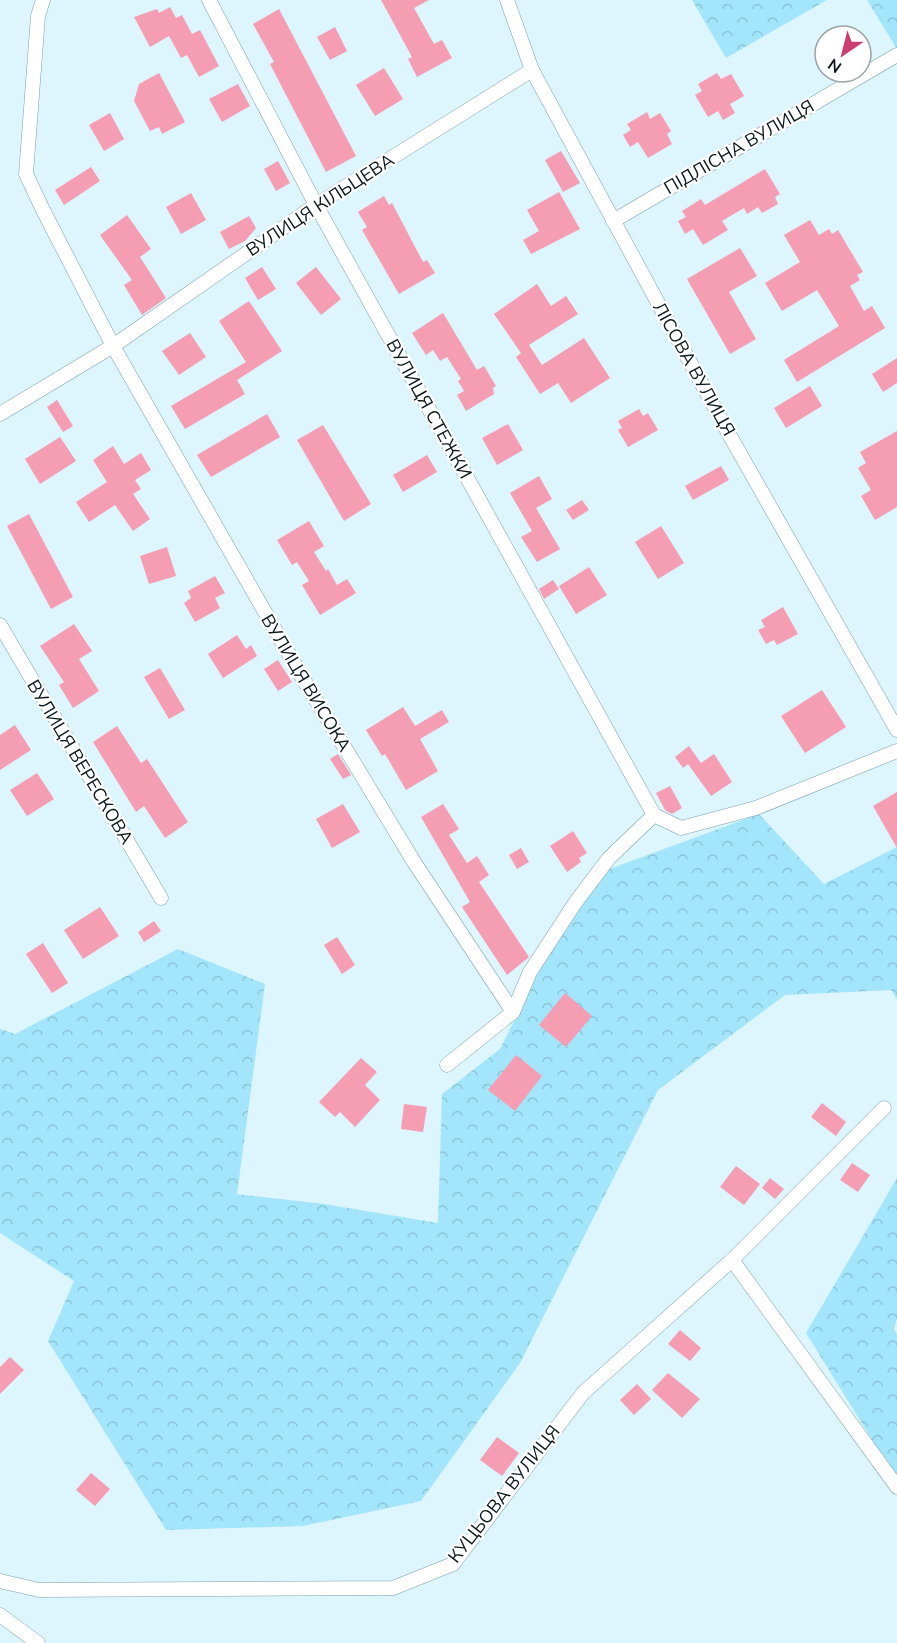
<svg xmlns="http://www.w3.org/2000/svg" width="897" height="1643" font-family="'Nunito Sans',sans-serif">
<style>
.forest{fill:url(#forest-crowns)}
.building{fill:#f59db3}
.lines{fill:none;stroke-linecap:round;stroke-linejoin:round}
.street-casing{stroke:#7ba1af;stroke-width:15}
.street{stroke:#fff;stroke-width:14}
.labels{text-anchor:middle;stroke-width:4.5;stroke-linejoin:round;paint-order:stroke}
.street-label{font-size:18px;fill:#0a191e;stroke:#fff}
</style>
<defs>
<pattern id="forest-crowns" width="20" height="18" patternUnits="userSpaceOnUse" patternTransform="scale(1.5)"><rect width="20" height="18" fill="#a3e5fb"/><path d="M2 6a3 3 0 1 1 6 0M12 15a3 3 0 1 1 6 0" fill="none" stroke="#8bc4d7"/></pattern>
</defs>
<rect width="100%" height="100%" fill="#ddf5fd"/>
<g class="forest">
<polygon points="692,0 827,0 726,58"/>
<polygon points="867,0 897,0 897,49"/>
<polygon points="759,814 824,884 897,847 897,999 891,990 785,995 658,1090 520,1363 421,1501 303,1526 166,1530 48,1341 74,1281 0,1233 0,1029 15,1034 178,949 265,984 237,1194 324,1204 438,1223 442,1094 500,1049 554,942 607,870"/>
<polygon points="897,1178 897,1319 894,1329 897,1334 897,1480 806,1333"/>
</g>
<g class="building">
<polygon points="381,0 429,0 414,8 434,44 442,40 452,58 417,77 408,59 412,57"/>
<polygon points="170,7 176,18 182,15 192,34 200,30 219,66 199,77 187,55 181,58 169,36 150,47 134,17 157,9 159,13"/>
<polygon points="279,9 356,156 326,172 270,64 274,62 253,24"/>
<polygon points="335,27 347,51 330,60 317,37"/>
<polygon points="384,68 403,99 375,116 356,85"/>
<polygon points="159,73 185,122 162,134 159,127 150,131 134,101 139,84"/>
<polygon points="717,73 721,79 731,74 744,96 730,104 735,113 723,120 718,111 708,117 695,95 702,91 698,84"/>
<polygon points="238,84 250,106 222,122 209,99"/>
<polygon points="647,112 650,119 660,113 671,131 667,134 672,144 648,158 638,142 630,147 623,135 631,130 627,124"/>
<polygon points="110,113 124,139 104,151 89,125"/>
<polygon points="561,151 580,183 563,192 545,160"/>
<polygon points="278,161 290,183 276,191 264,169"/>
<polygon points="91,167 100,181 64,205 55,190"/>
<polygon points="765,169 780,194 775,197 778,204 762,213 758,207 747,214 744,208 722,221 728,230 703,245 693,229 685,234 678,221 686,217 682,211 701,199 705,205"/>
<polygon points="559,192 580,229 531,254 523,240 539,231 527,210"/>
<polygon points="191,193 206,220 181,234 166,207"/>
<polygon points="384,196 389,205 392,203 423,262 427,260 435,273 399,294 362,230 367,227 358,212"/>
<polygon points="127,215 151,249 140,257 166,298 142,315 124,285 132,280 100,235"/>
<polygon points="249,216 256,228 245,241 229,249 220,232"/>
<polygon points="810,220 819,235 829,229 832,234 838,230 863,272 857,275 860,280 850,286 864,311 872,306 885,328 797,382 784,360 839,326 817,290 782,311 765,283 800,262 784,235"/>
<polygon points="740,248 757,276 729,292 756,339 730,354 687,279"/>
<polygon points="262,267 276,289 258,300 245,278"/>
<polygon points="316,267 341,299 321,315 296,283"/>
<polygon points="537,284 551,306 566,296 578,314 529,345 542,365 584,338 610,378 571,403 558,383 540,394 516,357 521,353 494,314"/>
<polygon points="249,301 282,351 237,380 245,394 185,429 171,406 246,362 219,321"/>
<polygon points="443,313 477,370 484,366 496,386 493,388 494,394 466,411 457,395 464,391 458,381 461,379 447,357 440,361 433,350 426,355 412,333"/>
<polygon points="190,333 206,357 179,375 162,351"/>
<polygon points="897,358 897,383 883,392 872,374"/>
<polygon points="810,386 822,406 786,428 774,408"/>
<polygon points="57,400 73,426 63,432 47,407"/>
<polygon points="639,409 643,416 648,413 658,430 628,447 618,430 622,428 618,421"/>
<polygon points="267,414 280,437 211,477 197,455"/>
<polygon points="508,424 523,450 497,465 482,438"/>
<polygon points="323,425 371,504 344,521 297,440"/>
<polygon points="897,431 897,507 875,520 861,496 871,490 858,468 866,463 860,452"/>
<polygon points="60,437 76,461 40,484 25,459"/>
<polygon points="113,446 124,464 141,453 151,470 135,480 141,489 133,494 150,519 133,531 115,505 89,522 76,502 107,482 93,460"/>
<polygon points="427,455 437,472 403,492 393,475"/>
<polygon points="721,466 729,480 693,500 685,486"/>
<polygon points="539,476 552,499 536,508 560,549 537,562 521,537 532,531 510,493"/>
<polygon points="582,500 589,510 573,520 566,510"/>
<polygon points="29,514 73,597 51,609 7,526"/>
<polygon points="309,521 324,546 314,552 326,571 328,569 337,585 347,579 356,593 320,615 302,585 309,581 297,562 292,565 277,540"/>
<polygon points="661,526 684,563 658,579 635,542"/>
<polygon points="167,547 176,576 149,584 140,556"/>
<polygon points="589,567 607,595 576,614 559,586"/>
<polygon points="215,576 225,593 215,598 220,608 195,622 184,603 191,598 188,591"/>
<polygon points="553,580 559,589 544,599 539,589"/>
<polygon points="783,607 798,634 777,645 774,640 766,644 758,630 765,627 761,620"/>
<polygon points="74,624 92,651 79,659 99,691 73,708 59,685 64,682 40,646"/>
<polygon points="237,635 246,649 251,645 257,656 223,678 208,654"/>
<polygon points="278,660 292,682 278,691 264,669"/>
<polygon points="160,668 185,710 169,719 144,677"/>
<polygon points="822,690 846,727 805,753 781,716"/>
<polygon points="403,707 415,726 442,710 449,722 420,739 438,771 406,790 385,754 382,756 366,730"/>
<polygon points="15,725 31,750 0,770 0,735"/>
<polygon points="117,726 141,763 147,759 188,822 165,838 144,806 136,812 93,742"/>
<polygon points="689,746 701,763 714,754 732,782 711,796 688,764 683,768 675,757"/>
<polygon points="338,754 351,775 343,779 330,759"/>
<polygon points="37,773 54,799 27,816 10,790"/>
<polygon points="670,786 682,808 672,814 665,810 656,793"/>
<polygon points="897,792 897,848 873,806"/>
<polygon points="343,804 360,832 332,848 316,819"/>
<polygon points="443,804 459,829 449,835 467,863 477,856 489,875 479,882 529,957 507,975 462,907 470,902 421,817"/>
<polygon points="573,831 587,853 579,858 581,862 567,872 550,846"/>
<polygon points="521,848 529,862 517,869 509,855"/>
<polygon points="100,907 119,936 83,959 64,930"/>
<polygon points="154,921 161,931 144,942 138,932"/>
<polygon points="337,937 355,965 342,974 324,945"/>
<polygon points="43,943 68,983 52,993 26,954"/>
<polygon points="565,993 592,1016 566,1047 539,1025"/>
<polygon points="516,1055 542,1076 515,1111 488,1090"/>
<polygon points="361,1058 377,1072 365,1085 380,1100 355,1127 340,1112 335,1117 319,1102"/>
<polygon points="822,1103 846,1122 836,1136 811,1117"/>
<polygon points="404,1104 427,1107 423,1132 401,1129"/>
<polygon points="852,1163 870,1175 858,1192 840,1180"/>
<polygon points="736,1166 760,1184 744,1205 720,1187"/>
<polygon points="770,1178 784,1189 775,1199 762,1188"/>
<polygon points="680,1330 701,1348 690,1361 668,1344"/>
<polygon points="10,1357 24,1370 0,1394 0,1367"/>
<polygon points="668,1373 700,1399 682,1418 652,1390"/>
<polygon points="637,1384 651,1399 634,1415 620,1400"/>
<polygon points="497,1437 519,1453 502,1476 480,1460"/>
<polygon points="91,1473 110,1489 95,1506 76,1490"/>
</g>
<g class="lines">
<g class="street-casing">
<g id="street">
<polyline points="43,0 38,16 26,174 43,210 113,346 302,677 414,862 513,1012"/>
<polyline points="209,0 316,205 654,815"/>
<polyline points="507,0 532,70 730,436 897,730"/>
<polyline points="613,221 897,55"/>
<polyline points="0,414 113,346 316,205 532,70"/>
<polyline points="0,625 161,898"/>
<polyline points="447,1065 513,1012 530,972 575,903 609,858 654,815 681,828 756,808 897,751"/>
<polyline points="732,1260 897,1487"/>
<polyline points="0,1581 39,1590 393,1588 453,1564 583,1393 732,1260 884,1108"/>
<polyline points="0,1615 38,1643"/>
</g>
</g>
<use href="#street" class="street"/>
</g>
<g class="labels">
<g class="street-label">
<text transform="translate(739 147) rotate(-30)" y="6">ПІДЛІСНА ВУЛИЦЯ</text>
<text transform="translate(320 205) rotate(-33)" y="6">ВУЛИЦЯ КІЛЬЦЕВА</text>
<text transform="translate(694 369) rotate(61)" y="6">ЛІСОВА ВУЛИЦЯ</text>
<text transform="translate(429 409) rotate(61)" y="6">ВУЛИЦЯ СТЕЖКИ</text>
<text transform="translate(306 683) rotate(59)" y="6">ВУЛИЦЯ ВИСОКА</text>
<text transform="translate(80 762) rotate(59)" y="6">ВУЛИЦЯ ВЕРЕСКОВА</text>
<text transform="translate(504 1494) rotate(-52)" y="6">КУЦЬОВА ВУЛИЦЯ</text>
</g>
</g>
<g transform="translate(843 54) rotate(215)"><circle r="28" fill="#ffffff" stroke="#9da3a5" stroke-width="1.5"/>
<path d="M0-4.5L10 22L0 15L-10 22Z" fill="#cb3e6f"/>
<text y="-9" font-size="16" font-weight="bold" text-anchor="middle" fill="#0a191e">N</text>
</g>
</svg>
